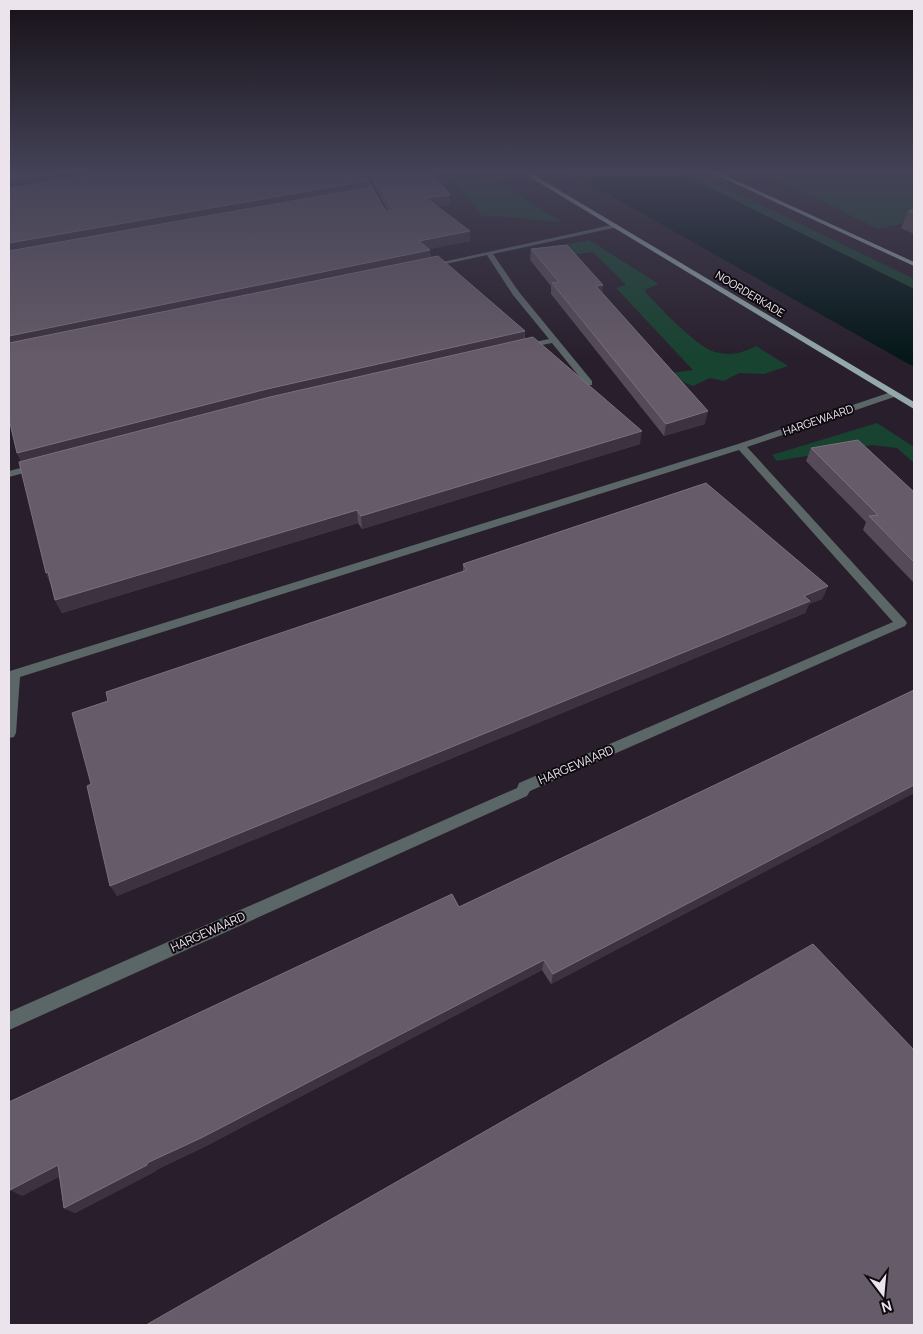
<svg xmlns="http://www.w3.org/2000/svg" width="923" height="1334" font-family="Manrope,sans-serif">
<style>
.green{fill:#174330}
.water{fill:#051718}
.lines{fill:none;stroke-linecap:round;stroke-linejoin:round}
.minor{fill:#5b6667;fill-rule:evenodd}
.major{fill:#93a9ab;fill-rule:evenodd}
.wall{fill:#554b58}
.shaded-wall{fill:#3d3240}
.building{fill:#665b68;stroke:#7b707d}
.labels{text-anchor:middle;stroke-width:4;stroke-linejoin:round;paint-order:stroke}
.far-street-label{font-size:11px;fill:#ece4ed;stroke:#0f0a10}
.street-label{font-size:12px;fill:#ece4ed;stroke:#0f0a10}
</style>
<rect width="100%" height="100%" fill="#291f2c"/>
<g class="green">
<path d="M452,171H481L560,221C534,222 508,214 482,216L448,173H453Z"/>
<polygon points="676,171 691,171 914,279 914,289"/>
<polygon points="760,171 914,171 914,221 878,229"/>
<path d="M589,240L659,284L646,289L645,292C661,308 698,350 719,353C733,356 744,352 756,346L788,366L764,374L739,373L724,381L710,378L693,386L664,374L693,370L616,288L626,285L593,252L546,258L539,250Z"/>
<polygon points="877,423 914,447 914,463 897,448 872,445 777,461 772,455"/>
</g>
<polygon class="water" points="567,171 676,171 914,289 914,367"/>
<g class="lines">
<g class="minor">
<polygon points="358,171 364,171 381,202 377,202"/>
<polygon points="616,224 618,225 618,227 493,254 519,292 592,381 592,385 586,385 552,343 521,349 521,345 549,339 513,295 487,255 427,268 424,266"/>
<polygon points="894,391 897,392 897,396 747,447 905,620 907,623 905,626 530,791 527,796 9,1030 9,1012 517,788 519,783 893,622 739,450 20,677 16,733 14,737 9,738 10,671 738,444"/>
<polygon points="36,464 41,467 39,469 9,477 9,471"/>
</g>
<g class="major">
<polygon points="520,171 527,171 914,402 914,409"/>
<polygon points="708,171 715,171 914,262 914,266"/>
</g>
</g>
<g class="wall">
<polygon points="366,171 431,171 450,195 450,205 438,206 470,241 429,249 431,258 525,331 525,339 640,444 362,529 358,523 62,613 55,600 51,585 46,573 21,461 17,453 368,188 386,211 388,211"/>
<polygon points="914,209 914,234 901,228 908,211"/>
<polygon points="531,249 602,293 705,424 664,436 551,294 551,286 530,260"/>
<polygon points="811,448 914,492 914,583 863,530 866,522 806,461"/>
<polygon points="463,564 828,586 822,599 809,604 805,613 117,896 91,784 108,701 463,572"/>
<polygon points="914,690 914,793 551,984 542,970 208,1145 156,1170 156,1171 75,1213 64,1208 59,1176 22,1196 459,907"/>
</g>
<g class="shaded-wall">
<polygon points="76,171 145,171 9,190 9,180"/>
<polygon points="367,181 368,191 9,254 9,243"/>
<polygon points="450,195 450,205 426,208 426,198"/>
<polygon points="470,231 470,241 420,251 419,241"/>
<polygon points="430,250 431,261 9,348 9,336"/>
<polygon points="603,285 602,297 596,286"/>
<polygon points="525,331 524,343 23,465 17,453 267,389"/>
<polygon points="708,411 705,424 664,436 666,424"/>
<polygon points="642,431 640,444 362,529 361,516"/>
<polygon points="357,510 358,523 62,613 55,600"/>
<polygon points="48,572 52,586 46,573"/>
<polygon points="828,586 822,599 809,604 805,613 117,896 110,886"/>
<polygon points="914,785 914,793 551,984 553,974"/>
<polygon points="544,960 542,970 208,1145 156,1170 156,1171 75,1213 64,1208 147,1163"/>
<polygon points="58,1165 69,1172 22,1196 10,1190"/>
</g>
<g class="building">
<polygon points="9,171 76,171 9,180"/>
<polygon points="120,171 361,171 367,181 9,243 9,188"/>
<polygon points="371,171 431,171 450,195 426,198 470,231 419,241 430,250 9,336 9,251 371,187 386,211 393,210"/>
<polygon points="914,209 914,214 908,211"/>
<polygon points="567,245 603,285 596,286 708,411 666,424 552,283 559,282 531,249"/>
<polygon points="438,256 525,331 267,389 17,453 9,419 9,343"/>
<polygon points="533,337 642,431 361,516 357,510 55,600 48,572 46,573 19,462 270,397"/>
<polygon points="858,440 914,492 914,562 869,516 878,515 811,448"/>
<polygon points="706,483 828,586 804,596 810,601 110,886 87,786 91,784 72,713 108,701 106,692 467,570 463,564"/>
<polygon points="914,690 914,785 553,974 544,960 201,1138 147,1163 147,1165 64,1208 58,1165 10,1190 9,1180 9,1102 452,894 459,907"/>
<polygon points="813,944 914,1050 914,1325 146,1325"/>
</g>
<linearGradient id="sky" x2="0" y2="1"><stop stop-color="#171118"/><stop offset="0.48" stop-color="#434256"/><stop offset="1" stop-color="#434256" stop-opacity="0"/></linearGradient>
<rect width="923" height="358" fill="url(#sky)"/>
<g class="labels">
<g class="far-street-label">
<text transform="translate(750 294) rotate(31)" y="4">NOORDERKADE</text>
<text transform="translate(818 420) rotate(-19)" y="4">HARGEWAARD</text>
</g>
<g class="street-label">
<text transform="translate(576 765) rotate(-23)" y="4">HARGEWAARD</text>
<text transform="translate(208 932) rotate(-24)" y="4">HARGEWAARD</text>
</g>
</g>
<rect width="923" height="1334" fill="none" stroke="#ece4ed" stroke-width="20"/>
<g transform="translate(883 1294) rotate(164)" stroke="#0f0a10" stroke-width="4" paint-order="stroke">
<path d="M0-4L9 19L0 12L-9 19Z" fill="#ece4ed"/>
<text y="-8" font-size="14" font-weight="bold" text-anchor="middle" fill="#ece4ed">N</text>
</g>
</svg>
